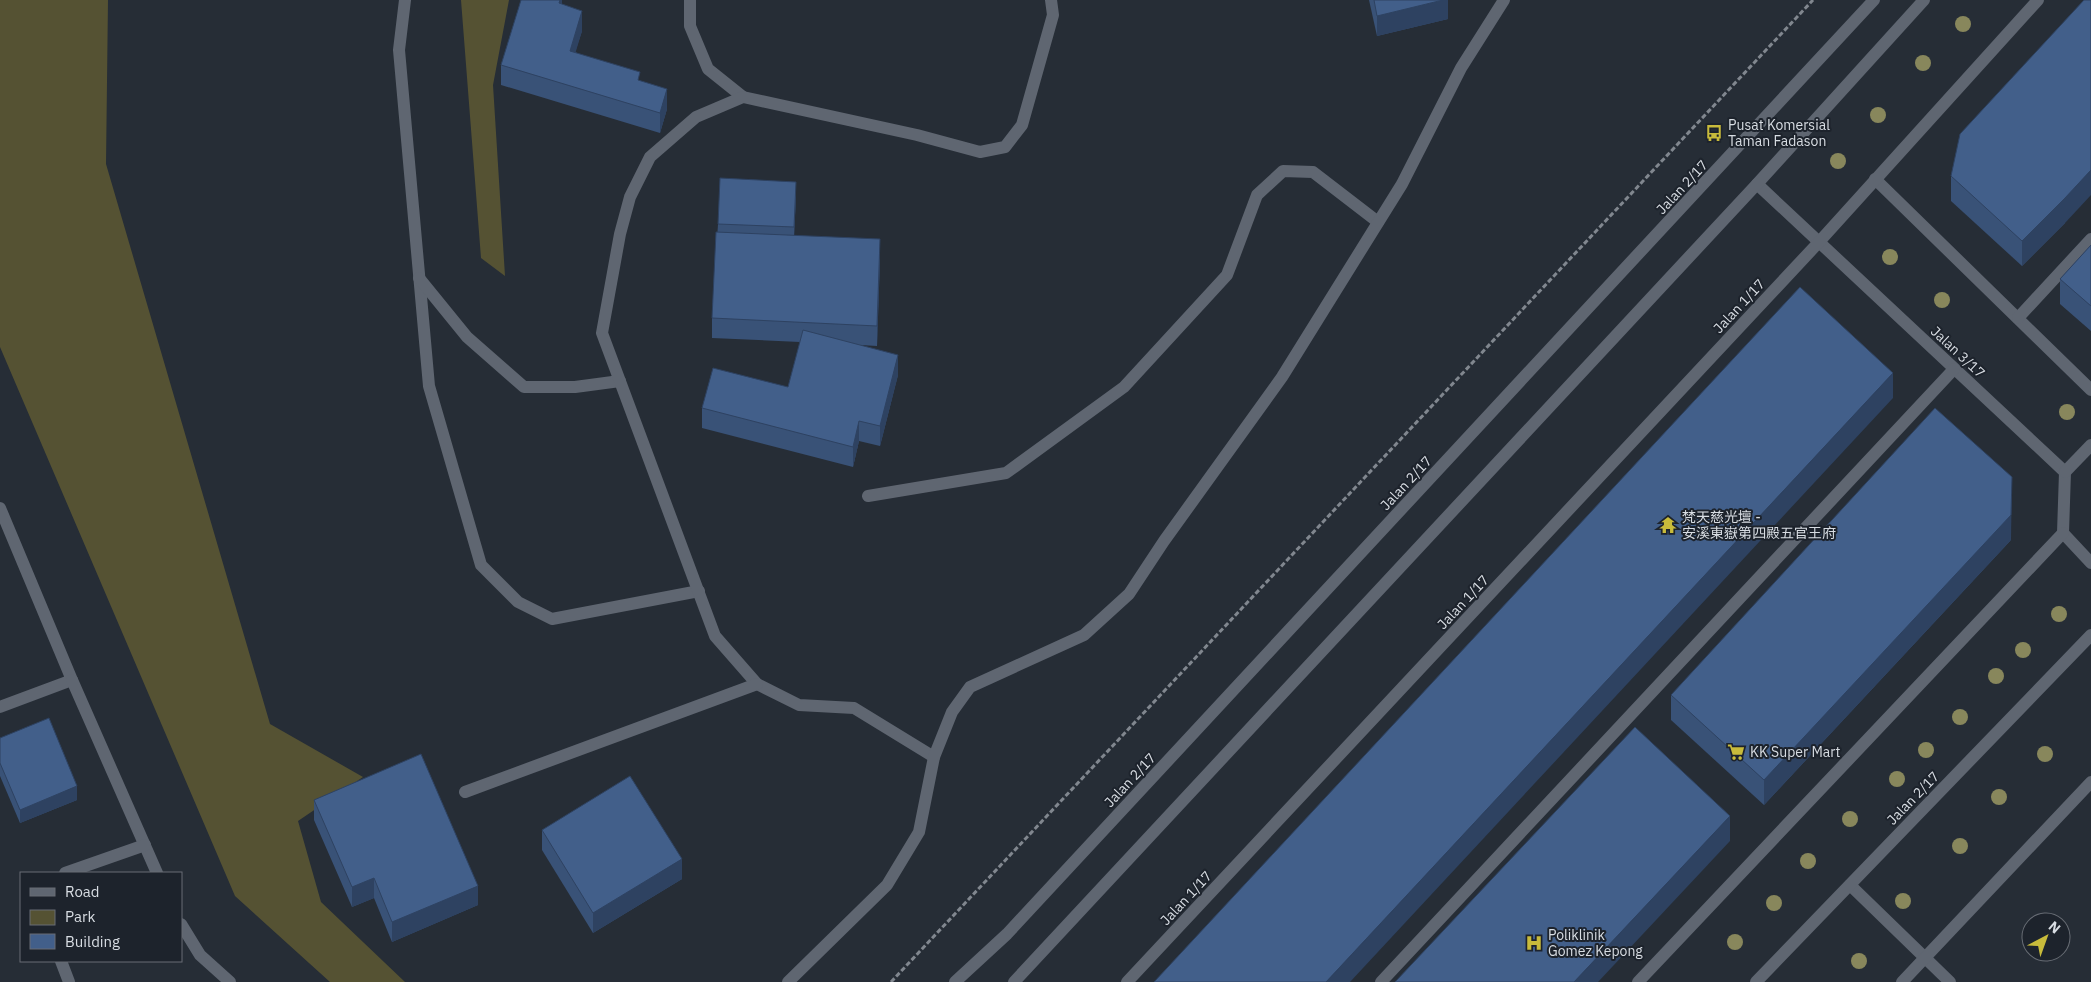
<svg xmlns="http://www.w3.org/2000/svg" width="2091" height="982" font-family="'IBM Plex Sans','Noto Sans SC',sans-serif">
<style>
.green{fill:#555233}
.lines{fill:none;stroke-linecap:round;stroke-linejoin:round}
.path{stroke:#81878f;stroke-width:3;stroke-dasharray:5 2.5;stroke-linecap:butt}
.minor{stroke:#5f6671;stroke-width:12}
.tree{fill:#88875c}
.wall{fill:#395277}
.shaded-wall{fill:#2e4261}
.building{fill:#425f8a;stroke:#2e4261}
.labels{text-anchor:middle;stroke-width:4;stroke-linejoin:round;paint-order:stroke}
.poi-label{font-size:14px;fill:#d8dde3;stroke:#1d232c;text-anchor:start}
.street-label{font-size:14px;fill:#d8dde3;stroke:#1d232c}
</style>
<rect width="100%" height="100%" fill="#262d36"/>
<g class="green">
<polygon points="0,0 108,0 106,164 270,724 363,777 298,821 321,902 405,982 330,982 235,896 0,347"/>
<polygon points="461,0 509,0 493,85 505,276 481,258"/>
</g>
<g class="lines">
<polyline class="path" points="891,982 1813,0"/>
<g class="minor">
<polyline points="405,0 399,50 429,386 481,565 518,602 552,619 699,591"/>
<polyline points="690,0 690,26 708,69 743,97"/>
<polyline points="1875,179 2091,390"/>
<polyline points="1757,184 2065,472 2063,533 2091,563"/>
<polyline points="419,278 467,337 524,387 575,387 620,381"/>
<polyline points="2018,318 2091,239"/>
<polyline points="2065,472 2091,445"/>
<polyline points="868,496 1006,473 1124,387 1227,275 1257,195 1283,171 1313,172 1378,222"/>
<polyline points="0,508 72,680 0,707"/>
<polyline points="72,680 157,873"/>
<polyline points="934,757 854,708 799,705 757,684 715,636 602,333 620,234 630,197 650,157 696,117 743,97 917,135 980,152 1005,147 1022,125 1053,15 1051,0"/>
<polyline points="465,792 757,684"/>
<polyline points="65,873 145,845"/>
<polyline points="1850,885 1950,982"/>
<polyline points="181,924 200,955 230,982"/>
<polyline points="61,961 69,982"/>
<polyline points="788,982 887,885 919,832 934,757 952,712 970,687 1084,635 1129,594 1164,541 1282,377 1402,184 1461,68 1504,0"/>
<polyline points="955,982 1007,934 1874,0"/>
<polyline points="1014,982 1757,184 1924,0"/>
<polyline points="1127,982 1819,242 2038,0"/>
<polyline points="1381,982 1954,369"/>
<polyline points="1638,982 2063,533"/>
<polyline points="1756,982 2091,635"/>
<polyline points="1902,982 2091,782"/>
</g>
</g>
<g class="tree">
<circle cx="1963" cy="24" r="8"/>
<circle cx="1923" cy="63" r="8"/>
<circle cx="1878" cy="115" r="8"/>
<circle cx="1838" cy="161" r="8"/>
<circle cx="1890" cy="257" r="8"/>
<circle cx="1942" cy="300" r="8"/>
<circle cx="2067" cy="412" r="8"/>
<circle cx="2059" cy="614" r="8"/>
<circle cx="2023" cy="650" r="8"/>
<circle cx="1996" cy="676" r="8"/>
<circle cx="1960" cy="717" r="8"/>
<circle cx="1926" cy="750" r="8"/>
<circle cx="2045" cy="754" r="8"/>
<circle cx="1897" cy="779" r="8"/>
<circle cx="1999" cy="797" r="8"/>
<circle cx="1850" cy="819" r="8"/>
<circle cx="1960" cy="846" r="8"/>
<circle cx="1808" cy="861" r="8"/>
<circle cx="1903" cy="901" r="8"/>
<circle cx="1774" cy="903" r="8"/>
<circle cx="1735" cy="942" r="8"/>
<circle cx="1859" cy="961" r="8"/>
</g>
<g class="wall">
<polygon points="562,0 562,4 582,31 575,52 640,81 667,109 660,133 501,85 501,65"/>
<polygon points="1369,0 1448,0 1448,19 1377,36"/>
<polygon points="1951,176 2065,223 2022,266 1951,201"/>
<polygon points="796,196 794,235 880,259 877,346 860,345 898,375 880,446 859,441 853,467 702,428 702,408 788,387 800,342 712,338 712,318 718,224"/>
<polygon points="2091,245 2091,331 2060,304 2060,279"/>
<polygon points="2011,540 1764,805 1671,720 1671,695"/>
<polygon points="0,738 77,800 20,823 0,776"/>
<polygon points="314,800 478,905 392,942 374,898 352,907 314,820"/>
<polygon points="542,830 682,879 593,933 542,850"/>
</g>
<g class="shaded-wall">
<polygon points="560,0 562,0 562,12 559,3"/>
<polygon points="1443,0 1448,0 1448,19 1377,36 1377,16"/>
<polygon points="582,11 582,31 570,71 570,51"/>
<polygon points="667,89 667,109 660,133 660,113"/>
<polygon points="2091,170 2091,195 2065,223 2022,266 2022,241"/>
<polygon points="796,182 796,196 794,241 794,227"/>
<polygon points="880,239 880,259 877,346 877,326"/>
<polygon points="898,355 898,375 880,446 880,426"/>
<polygon points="1893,373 1893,398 1350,982 1326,982"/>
<polygon points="859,421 859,441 853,467 853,447"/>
<polygon points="2012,477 2011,540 1764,805 1764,780"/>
<polygon points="77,786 77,800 20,823 20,810"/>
<polygon points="1730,816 1730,841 1598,982 1574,982"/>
<polygon points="682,859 682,879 593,933 593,913"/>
<polygon points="374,878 374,898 352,907 352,887"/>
<polygon points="478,886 478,905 392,942 392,922"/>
</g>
<g class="building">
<polygon points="521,0 560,0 559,3 582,11 570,51 640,72 638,80 667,89 660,113 501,65"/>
<polygon points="1374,0 1443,0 1377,16"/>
<polygon points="2084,0 2091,0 2091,170 2065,198 2022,241 1951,176 1960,134"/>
<polygon points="720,178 796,182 794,227 718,224"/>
<polygon points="716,232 880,239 877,326 712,318"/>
<polygon points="2091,245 2091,306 2060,279"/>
<polygon points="1800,287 1893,373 1326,982 1154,982"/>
<polygon points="803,330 898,355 880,426 859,421 853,447 702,408 713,368 788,387"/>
<polygon points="1935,408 2012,477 2011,515 1764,780 1671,695"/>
<polygon points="49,718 77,786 20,810 0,763 0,738"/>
<polygon points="1635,727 1730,816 1574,982 1395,982"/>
<polygon points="421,754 478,886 392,922 374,878 352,887 314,800"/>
<polygon points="630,776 682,859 593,913 542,830"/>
</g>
<defs>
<g id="bus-bare" transform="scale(1.35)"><path d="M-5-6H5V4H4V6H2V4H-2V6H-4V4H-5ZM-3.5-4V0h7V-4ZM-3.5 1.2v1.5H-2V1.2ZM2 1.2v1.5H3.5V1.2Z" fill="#c8bb3b" stroke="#1d232c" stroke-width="2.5" paint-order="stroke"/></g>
<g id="temple-bare" transform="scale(1.35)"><path d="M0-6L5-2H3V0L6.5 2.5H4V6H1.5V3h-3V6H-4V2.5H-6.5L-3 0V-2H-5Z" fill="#c8bb3b" stroke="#1d232c" stroke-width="2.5" paint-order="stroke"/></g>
<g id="supermarket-bare" transform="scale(1.35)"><path d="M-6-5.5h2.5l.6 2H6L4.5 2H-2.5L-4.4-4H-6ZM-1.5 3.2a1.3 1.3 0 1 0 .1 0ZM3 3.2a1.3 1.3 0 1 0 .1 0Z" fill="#c8bb3b" stroke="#1d232c" stroke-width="2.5" paint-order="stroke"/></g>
<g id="hospital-bare" transform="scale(1.35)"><path d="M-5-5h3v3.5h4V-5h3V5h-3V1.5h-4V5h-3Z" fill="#c8bb3b" stroke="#1d232c" stroke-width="2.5" paint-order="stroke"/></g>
</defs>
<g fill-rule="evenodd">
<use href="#bus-bare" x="1714" y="133"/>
<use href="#temple-bare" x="1668" y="525"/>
<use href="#supermarket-bare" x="1736" y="752"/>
<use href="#hospital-bare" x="1534" y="943"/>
</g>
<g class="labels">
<g class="poi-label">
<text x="1728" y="130">Pusat Komersial<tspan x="1728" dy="16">Taman Fadason</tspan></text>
<text x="1682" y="522">梵天慈光壇 -<tspan x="1682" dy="16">安溪東嶽第四殿五官王府</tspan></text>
<text x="1750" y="757">KK Super Mart</text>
<text x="1548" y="940">Poliklinik<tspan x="1548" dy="16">Gomez Kepong</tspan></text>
</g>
<g class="street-label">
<text transform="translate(1682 187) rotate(-47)" y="5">Jalan 2/17</text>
<text transform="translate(1739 306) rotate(-47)" y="5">Jalan 1/17</text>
<text transform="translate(1958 352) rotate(43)" y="5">Jalan 3/17</text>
<text transform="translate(1406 483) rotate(-47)" y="5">Jalan 2/17</text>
<text transform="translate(1463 602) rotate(-47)" y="5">Jalan 1/17</text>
<text transform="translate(1130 780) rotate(-47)" y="5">Jalan 2/17</text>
<text transform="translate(1913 798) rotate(-46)" y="5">Jalan 2/17</text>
<text transform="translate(1186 898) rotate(-47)" y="5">Jalan 1/17</text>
</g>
</g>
<rect x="20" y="872" width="162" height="90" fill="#1d232c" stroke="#686d75"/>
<rect x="30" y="888" width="25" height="8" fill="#5f6671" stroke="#686d75"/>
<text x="65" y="897" font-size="15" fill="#d8dde3">Road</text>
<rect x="30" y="910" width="25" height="15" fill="#555233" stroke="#686d75"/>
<text x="65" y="922" font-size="15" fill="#d8dde3">Park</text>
<rect x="30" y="934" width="25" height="15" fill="#425f8a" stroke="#686d75"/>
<text x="65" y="947" font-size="15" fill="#d8dde3">Building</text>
<g transform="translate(2046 937) rotate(41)"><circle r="24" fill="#1d232c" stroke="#686d75"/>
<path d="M0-4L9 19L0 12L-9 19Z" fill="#c8bb3b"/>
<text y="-8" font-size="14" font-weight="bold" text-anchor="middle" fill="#d8dde3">N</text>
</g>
</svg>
